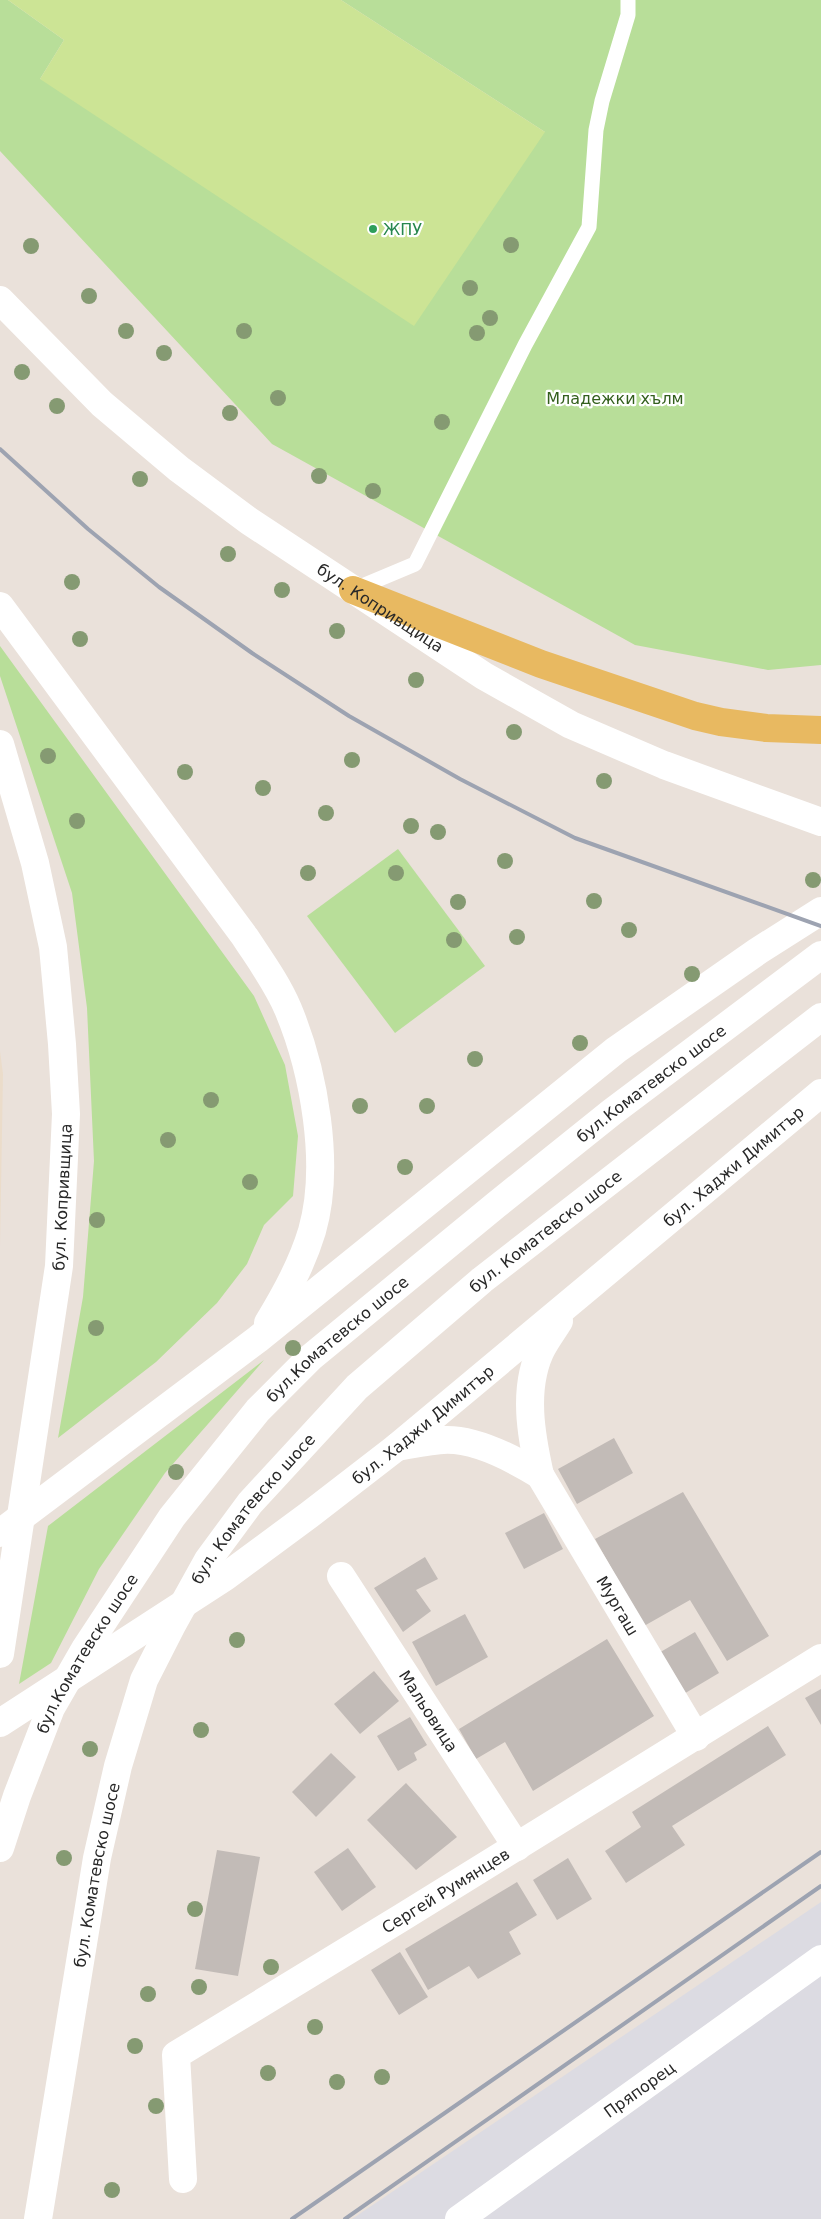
<svg xmlns="http://www.w3.org/2000/svg" width="821" height="2219" font-family="'DejaVu Sans',sans-serif">
<style>
.industrial{fill:#dcdbe2}
.education{fill:#ebdcca}
.green{fill:#b8de99}
.pitch{fill:#cce495}
.building{fill:#c2bbb7}
.lines{fill:none;stroke-linecap:round;stroke-linejoin:round}
.service{stroke:#fff;stroke-width:15}
.minor{stroke:#fff;stroke-width:28}
.secondary{stroke:#fff;stroke-width:28}
.primary{stroke:#e8b961;stroke-width:28}
.rail{stroke:#9da3b1;stroke-width:4}
.tree{fill:#859a72}
.leisure-dot{fill:#2e9e5b;stroke:#fff;stroke-width:2}
.labels{text-anchor:middle;stroke-width:4.5;stroke-linejoin:round;paint-order:stroke}
.leisure-label{font-size:16px;fill:#27864d;stroke:#fff;text-anchor:start}
.park-label{font-size:16px;fill:#335f1d;stroke:#fff}
.street-label{font-size:16px;fill:#282828;stroke:#fff}
</style>
<rect width="100%" height="100%" fill="#eae1da"/>
<polygon class="industrial" points="821,1902 821,2219 352,2219"/>
<polygon class="education" points="0,1051 3,1074 0,1247"/>
<g class="green">
<polygon points="0,0 8,0 64,40 40,79 545,132 341,0 821,0 821,665 768,670 635,645 272,444 0,151"/>
<polygon points="0,646 254,996 285,1065 298,1136 293,1196 264,1225 247,1264 217,1303 156,1362 58,1438 83,1297 94,1161 87,1008 72,893 0,676"/>
<polygon points="398,849 485,966 395,1033 307,916"/>
<polygon points="264,1360 165,1473 99,1569 51,1663 19,1684 48,1526"/>
</g>
<polygon class="pitch" points="8,0 341,0 545,132 414,326 40,79 64,40"/>
<g class="building">
<polygon points="614,1438 633,1473 577,1504 558,1469"/>
<polygon points="683,1492 769,1636 727,1661 690,1600 644,1626 595,1539"/>
<polygon points="544,1513 563,1549 524,1569 505,1533"/>
<polygon points="425,1557 438,1579 416,1590 431,1611 403,1632 374,1588"/>
<polygon points="465,1614 488,1657 436,1686 412,1642"/>
<polygon points="695,1632 719,1673 682,1695 657,1654"/>
<polygon points="607,1639 654,1716 533,1791 505,1742 476,1759 459,1729"/>
<polygon points="374,1671 399,1701 360,1734 334,1704"/>
<polygon points="821,1689 821,1725 805,1698"/>
<polygon points="410,1717 427,1745 414,1753 417,1760 398,1771 377,1736"/>
<polygon points="768,1726 786,1755 672,1826 685,1845 626,1883 605,1851 641,1827 632,1812"/>
<polygon points="331,1753 356,1777 316,1817 292,1792"/>
<polygon points="406,1783 457,1837 416,1870 367,1820"/>
<polygon points="348,1848 376,1887 342,1911 314,1872"/>
<polygon points="217,1850 260,1857 238,1976 195,1969"/>
<polygon points="568,1858 592,1899 557,1920 533,1880"/>
<polygon points="517,1882 537,1915 509,1932 521,1954 478,1979 469,1966 428,1990 405,1949"/>
<polygon points="400,1952 428,1997 399,2015 371,1970"/>
</g>
<g class="lines">
<polyline class="service" points="353,590 415,564 525,345 589,227 596,130 602,101 628,15 628,0"/>
<g class="minor">
<path id="s1" d="M540,1475L696,1737"/>
<path id="s2" d="M341,1576L517,1847"/>
<path id="s3" d="M183,2179L176,2055L401,1918L821,1658"/>
<path id="s4" d="M459,2219L821,1959"/>
</g>
<g class="secondary">
<path id="s5" d="M0,300L102,404L179,469L249,521L484,676L571,725L664,765L821,822"/>
<path d="M0,606L245,937C260,960 277,983 288,1009C314,1071 331,1165 312,1231C302,1264 286,1293 268,1323"/>
<polyline points="0,744 35,863 53,947 62,1044 66,1114 59,1266 0,1654"/>
<path d="M397,1447C413,1444 428,1441 443,1440C475,1438 514,1459 540,1475"/>
<path d="M540,1475C531,1435 523,1390 540,1352C545,1341 553,1331 559,1321"/>
<polyline points="0,1533 258,1339 616,1050 758,951 821,911"/>
<path id="s6" d="M0,1723L225,1577L309,1515L397,1447L821,1093"/>
<path id="s7" d="M0,1848L17,1796L51,1708L85,1649L172,1517L258,1410L310,1358L496,1205L612,1112L821,955"/>
<path id="s8" d="M38,2219L97,1858L118,1766L144,1680L172,1625L208,1560L250,1503L357,1387L482,1280L821,1017"/>
</g>
<polyline class="primary" points="353,590 541,664 695,716 721,722 766,728 821,730"/>
<g class="rail">
<polyline points="0,449 88,529 159,587 252,653 349,716 460,779 575,838 821,926"/>
<polyline points="292,2219 821,1852"/>
<polyline points="345,2219 821,1886"/>
</g>
</g>
<g class="tree">
<circle cx="511" cy="245" r="8"/>
<circle cx="31" cy="246" r="8"/>
<circle cx="470" cy="288" r="8"/>
<circle cx="89" cy="296" r="8"/>
<circle cx="490" cy="318" r="8"/>
<circle cx="126" cy="331" r="8"/>
<circle cx="244" cy="331" r="8"/>
<circle cx="477" cy="333" r="8"/>
<circle cx="164" cy="353" r="8"/>
<circle cx="22" cy="372" r="8"/>
<circle cx="278" cy="398" r="8"/>
<circle cx="57" cy="406" r="8"/>
<circle cx="230" cy="413" r="8"/>
<circle cx="442" cy="422" r="8"/>
<circle cx="319" cy="476" r="8"/>
<circle cx="140" cy="479" r="8"/>
<circle cx="373" cy="491" r="8"/>
<circle cx="228" cy="554" r="8"/>
<circle cx="72" cy="582" r="8"/>
<circle cx="282" cy="590" r="8"/>
<circle cx="337" cy="631" r="8"/>
<circle cx="80" cy="639" r="8"/>
<circle cx="416" cy="680" r="8"/>
<circle cx="514" cy="732" r="8"/>
<circle cx="48" cy="756" r="8"/>
<circle cx="352" cy="760" r="8"/>
<circle cx="185" cy="772" r="8"/>
<circle cx="604" cy="781" r="8"/>
<circle cx="263" cy="788" r="8"/>
<circle cx="326" cy="813" r="8"/>
<circle cx="77" cy="821" r="8"/>
<circle cx="411" cy="826" r="8"/>
<circle cx="438" cy="832" r="8"/>
<circle cx="505" cy="861" r="8"/>
<circle cx="308" cy="873" r="8"/>
<circle cx="396" cy="873" r="8"/>
<circle cx="813" cy="880" r="8"/>
<circle cx="594" cy="901" r="8"/>
<circle cx="458" cy="902" r="8"/>
<circle cx="629" cy="930" r="8"/>
<circle cx="517" cy="937" r="8"/>
<circle cx="454" cy="940" r="8"/>
<circle cx="692" cy="974" r="8"/>
<circle cx="580" cy="1043" r="8"/>
<circle cx="475" cy="1059" r="8"/>
<circle cx="211" cy="1100" r="8"/>
<circle cx="360" cy="1106" r="8"/>
<circle cx="427" cy="1106" r="8"/>
<circle cx="168" cy="1140" r="8"/>
<circle cx="405" cy="1167" r="8"/>
<circle cx="250" cy="1182" r="8"/>
<circle cx="97" cy="1220" r="8"/>
<circle cx="96" cy="1328" r="8"/>
<circle cx="293" cy="1348" r="8"/>
<circle cx="176" cy="1472" r="8"/>
<circle cx="237" cy="1640" r="8"/>
<circle cx="201" cy="1730" r="8"/>
<circle cx="90" cy="1749" r="8"/>
<circle cx="64" cy="1858" r="8"/>
<circle cx="195" cy="1909" r="8"/>
<circle cx="271" cy="1967" r="8"/>
<circle cx="199" cy="1987" r="8"/>
<circle cx="148" cy="1994" r="8"/>
<circle cx="315" cy="2027" r="8"/>
<circle cx="135" cy="2046" r="8"/>
<circle cx="268" cy="2073" r="8"/>
<circle cx="382" cy="2077" r="8"/>
<circle cx="337" cy="2082" r="8"/>
<circle cx="156" cy="2106" r="8"/>
<circle cx="112" cy="2190" r="8"/>
</g>
<circle class="leisure-dot" cx="373" cy="229" r="5"/>
<g class="labels">
<g class="leisure-label">
<text x="383" y="235">ЖПУ</text>
</g>
<g class="park-label">
<text x="615" y="404">Младежки хълм</text>
</g>
<g class="street-label">
<text dy="6" stroke="none"><textPath href="#s5" startOffset="491">бул. Копривщица</textPath></text>
<text dy="6" stroke="none"><textPath href="#s7" startOffset="1024">бул.Коматевско шосе</textPath></text>
<text dy="6" stroke="none"><textPath href="#s6" startOffset="922">бул. Хаджи Димитър</textPath></text>
<text transform="translate(62 1197) rotate(-87)" y="6">бул. Копривщица</text>
<text dy="6" stroke="none"><textPath href="#s8" startOffset="1159">бул. Коматевско шосе</textPath></text>
<text dy="6" stroke="none"><textPath href="#s7" startOffset="619">бул.Коматевско шосе</textPath></text>
<text dy="6" stroke="none"><textPath href="#s6" startOffset="518">бул. Хаджи Димитър</textPath></text>
<text dy="6" stroke="none"><textPath href="#s8" startOffset="754">бул. Коматевско шосе</textPath></text>
<text dy="6" stroke="none"><textPath href="#s1" startOffset="152">Мургаш</textPath></text>
<text dy="6" stroke="none"><textPath href="#s7" startOffset="214">бул.Коматевско шосе</textPath></text>
<text dy="6" stroke="none"><textPath href="#s2" startOffset="161">Мальовица</textPath></text>
<text dy="6" stroke="none"><textPath href="#s8" startOffset="349">бул. Коматевско шосе</textPath></text>
<text dy="6" stroke="none"><textPath href="#s3" startOffset="440">Сергей Румянцев</textPath></text>
<text dy="6" stroke="none"><textPath href="#s4" startOffset="222">Пряпорец</textPath></text>
</g>
</g>
</svg>
